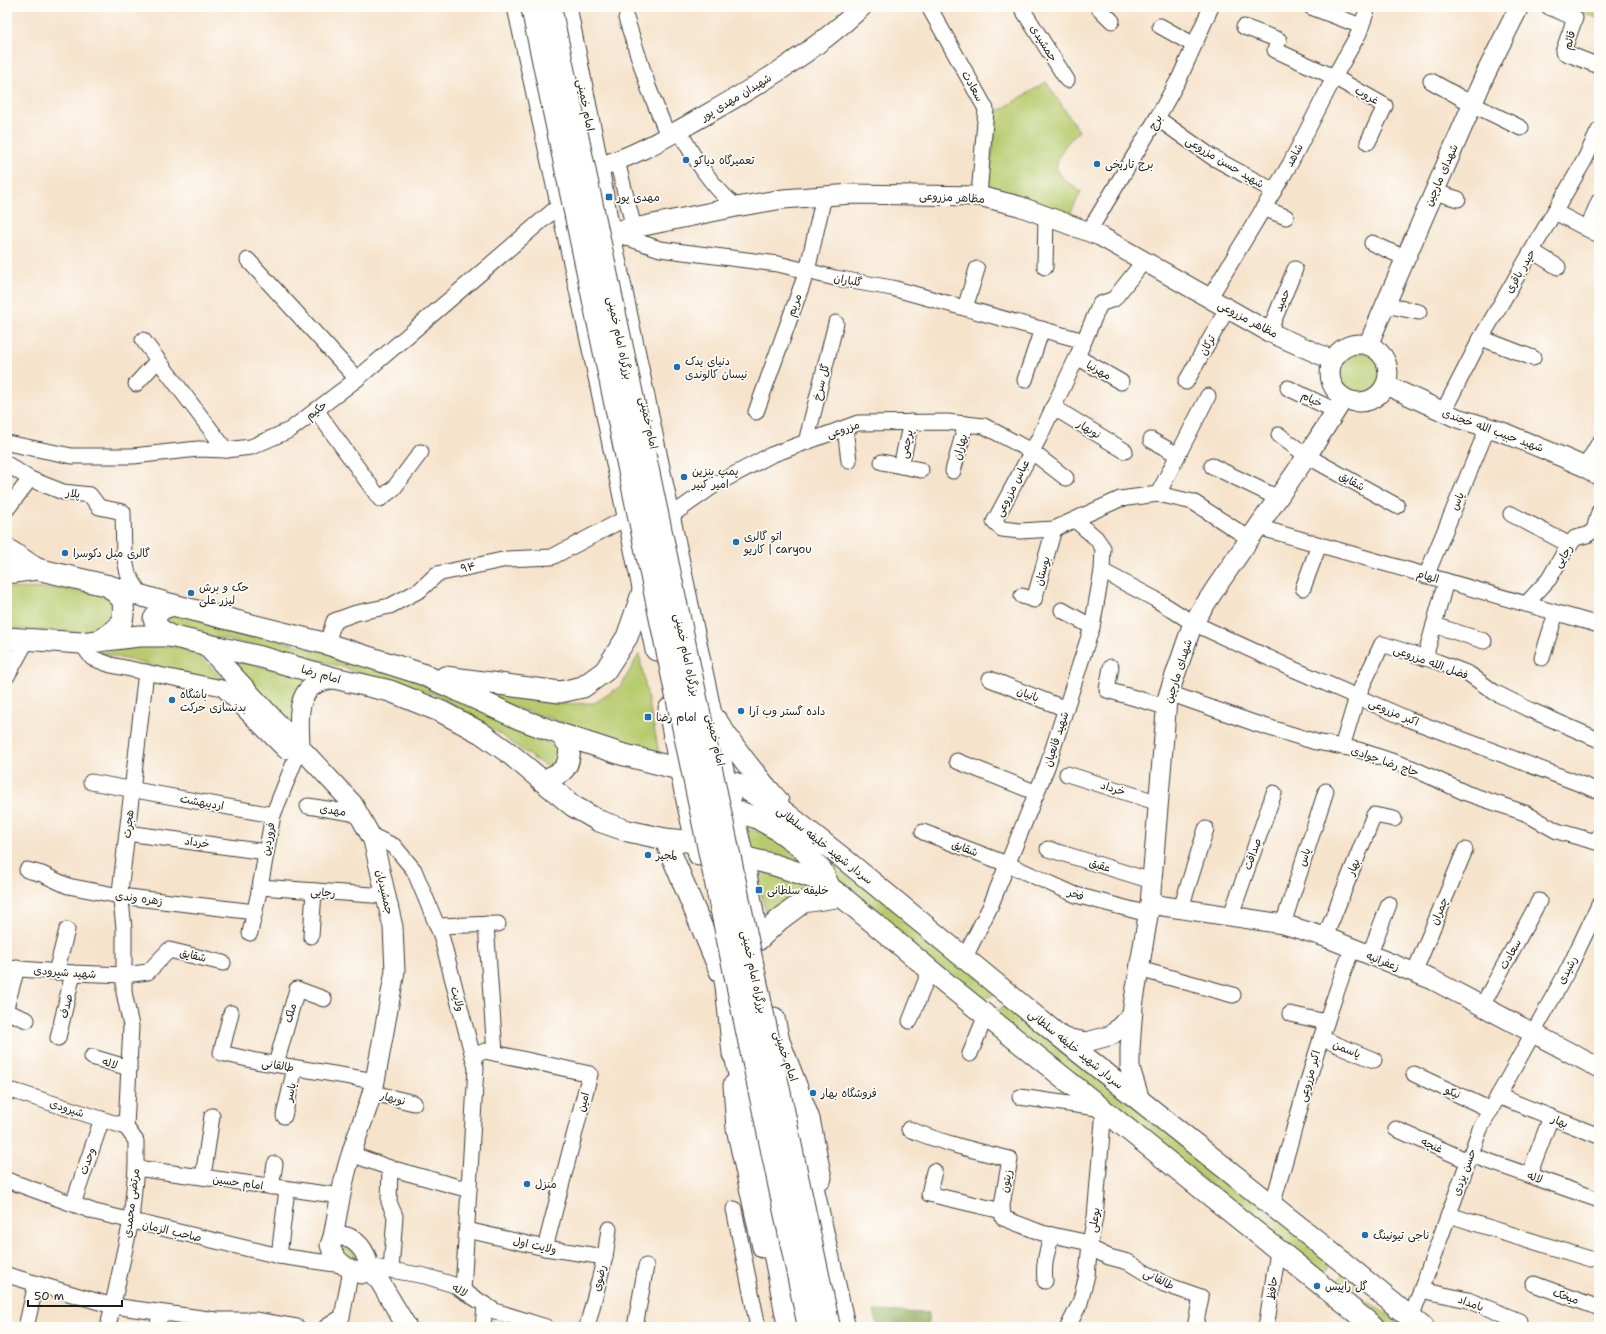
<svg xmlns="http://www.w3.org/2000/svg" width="1606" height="1334" font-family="'Shantell Sans','Playpen Sans Arabic',sans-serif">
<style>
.green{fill:#b8ca6d;stroke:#6a7344}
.forest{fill:#92ae60;stroke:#57653e}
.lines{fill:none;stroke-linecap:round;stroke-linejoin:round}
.minor-casing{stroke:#3d3a36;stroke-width:17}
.tertiary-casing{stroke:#3d3a36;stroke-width:21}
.secondary-casing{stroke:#3d3a36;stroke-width:23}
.trunk-casing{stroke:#3d3a36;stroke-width:24}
.minor{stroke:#fff;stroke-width:15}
.tertiary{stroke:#fff;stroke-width:19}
.secondary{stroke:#fff;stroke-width:21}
.trunk{stroke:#fff;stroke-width:22}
.trunk-bridge-casing{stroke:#3d3a36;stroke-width:24;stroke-linecap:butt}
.trunk-bridge{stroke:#fff;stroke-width:22}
.poi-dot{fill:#1f6fb2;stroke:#fdfcf7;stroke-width:1.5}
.labels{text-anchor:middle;stroke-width:3.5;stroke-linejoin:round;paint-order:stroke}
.street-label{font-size:11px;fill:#1c1c1c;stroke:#fdfcf7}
.poi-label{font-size:11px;fill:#1c1c1c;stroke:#fdfcf7;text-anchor:start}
</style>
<rect width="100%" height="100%" fill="#fdfcf7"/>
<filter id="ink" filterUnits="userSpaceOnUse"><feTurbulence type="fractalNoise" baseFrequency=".025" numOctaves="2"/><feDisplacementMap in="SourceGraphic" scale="8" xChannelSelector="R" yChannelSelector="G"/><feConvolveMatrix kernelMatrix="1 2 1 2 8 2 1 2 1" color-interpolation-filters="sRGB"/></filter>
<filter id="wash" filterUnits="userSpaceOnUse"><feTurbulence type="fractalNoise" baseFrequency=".012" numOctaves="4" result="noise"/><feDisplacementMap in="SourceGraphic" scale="16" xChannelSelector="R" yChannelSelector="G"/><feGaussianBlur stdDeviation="0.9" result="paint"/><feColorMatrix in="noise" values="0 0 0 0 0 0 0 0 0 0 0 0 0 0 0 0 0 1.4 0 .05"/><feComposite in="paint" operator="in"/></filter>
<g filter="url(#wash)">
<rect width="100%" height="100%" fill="#f6e3cc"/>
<g class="green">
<polygon points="1570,7 1599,7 1599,19"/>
<path d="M1046,82L1079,131C1066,143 1061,149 1056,167L1063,179L1081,192L1070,214L988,188L997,112Z"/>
<circle cx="1360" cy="373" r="21"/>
<path d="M7,588C48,590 74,584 114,600L113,619L100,629L81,633L7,628Z"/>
<polygon points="179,612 401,674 490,714 556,747 562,755 558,765 549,768 533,758 500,734 466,712 434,694 308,657 177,629 168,624 169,614"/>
<path d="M146,645C189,646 197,650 225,683L100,653Z"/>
<polygon points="639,654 659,753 501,703 450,682 513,697 558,704 595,703 621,686"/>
<polygon points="228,659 309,677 294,729"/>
<path d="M748,830C774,831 794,854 813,870L751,852Z"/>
<polygon points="804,836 997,993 986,998 982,1006 943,975 836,879"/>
<polygon points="754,869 807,885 823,895 768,920"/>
<path d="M1006,1007C1023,1022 1039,1035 1059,1045L1329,1259V1268L1322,1273L996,1015L1000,1008Z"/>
<polygon points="347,1241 363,1268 344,1263 337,1243"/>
<polygon points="1342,1270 1362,1287 1352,1287 1348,1292 1349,1301 1329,1282 1336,1283 1341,1278"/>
<path d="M1365,1301C1377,1304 1393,1319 1404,1327H1382L1361,1305Z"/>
</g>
<polygon class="forest" points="874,1311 929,1313 927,1327 878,1327"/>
</g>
<g filter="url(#ink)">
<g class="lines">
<g class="minor-casing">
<g id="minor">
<polyline points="929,7 986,109 979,196"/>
<polyline points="1021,7 1067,80"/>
<polyline points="1098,7 1112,21"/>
<polyline points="1311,7 1361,26"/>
<polyline points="1549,7 1575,18 1563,52 1599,66"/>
<polyline points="626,18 649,89 668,136"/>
<polyline points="1160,26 1194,45"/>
<polyline points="1244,27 1279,40 1275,50 1334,77 1385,106 1368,142"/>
<polyline points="1431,81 1472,104 1521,128"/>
<polyline points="1157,118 1212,157 1274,191"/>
<path d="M679,130C695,160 710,184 736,207"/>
<polyline points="617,161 634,228"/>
<polyline points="1434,192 1458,199"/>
<polyline points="1263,208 1286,217"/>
<polyline points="1555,212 1599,235"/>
<polyline points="1587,229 1599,201"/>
<polyline points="1089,231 1157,118 1180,77 1211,7"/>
<polyline points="610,232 660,249 778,264 835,278 892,288 1084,341"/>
<polyline points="1372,243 1405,258"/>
<polyline points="1532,251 1558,267"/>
<polyline points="248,260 357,379"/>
<polyline points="1144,261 1114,299 1100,304 1077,357 1039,438 994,522 1002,529 1020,531 1054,529 1120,499 1158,494 1193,502 1250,539"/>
<polyline points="1045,267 1046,216"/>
<polyline points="1209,299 1290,164 1337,72 1359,33 1368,7"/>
<polyline points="1385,305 1419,312"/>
<polyline points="965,308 977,269"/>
<polyline points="1269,332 1295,269"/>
<polyline points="1481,338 1533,358"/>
<polyline points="143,340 226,450"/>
<polyline points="1077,357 1121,382"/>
<polyline points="1025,380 1042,329"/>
<polyline points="1186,382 1227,309"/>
<polyline points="136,384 158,360"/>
<polyline points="1288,388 1336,411"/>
<polyline points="1053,407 1125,451"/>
<polyline points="316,410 380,499 394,488 421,452"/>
<polyline points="756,412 807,271 824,196"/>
<polyline points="1443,412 1481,338 1584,161 1599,130"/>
<polyline points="845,428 849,461"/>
<polyline points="1279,435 1307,456 1397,506"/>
<polyline points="1151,440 1178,455"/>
<polyline points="806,442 836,323"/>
<polyline points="7,443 72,456 133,456 198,449 226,450 251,447 290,430 357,379 561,204"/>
<polyline points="882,462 921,470"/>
<polyline points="7,464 30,479 63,492 90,495 99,507 123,512 124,555 128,574 141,595"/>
<polyline points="901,466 911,422"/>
<polyline points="1212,466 1278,498"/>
<polyline points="1585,467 1599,443"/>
<polyline points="953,471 966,424"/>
<polyline points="1158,494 1208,396"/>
<polyline points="7,509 30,479"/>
<polyline points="1511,514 1570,545"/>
<polyline points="669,517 716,484 771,455 858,423 947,422 984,426 1031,451 1066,478"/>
<polyline points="1258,527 1599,625"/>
<polyline points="1102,571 1155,599 1193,623 1293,669 1408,719 1599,791"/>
<polyline points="1426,576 1488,427"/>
<polyline points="1303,588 1319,545"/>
<polyline points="1022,596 1034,600 1054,529"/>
<polyline points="1526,604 1549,579 1564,553 1575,538 1587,535 1594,530 1599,512"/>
<polyline points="1062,610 1092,627"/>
<polyline points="1434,625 1484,641"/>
<polyline points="81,643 92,658 111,665 222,688 285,751"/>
<polyline points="327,644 334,621 356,613 390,606 420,590 437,574 507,559 552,557 628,517"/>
<polyline points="1425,658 1446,581"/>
<polyline points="1542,658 1556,613"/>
<polyline points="1111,667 1107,690 1166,707"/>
<polyline points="7,676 27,640"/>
<polyline points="990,679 1066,709"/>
<polyline points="1169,693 1254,723 1316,742 1359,750 1412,768 1466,793 1525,813 1557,831 1596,842 1599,836"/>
<polyline points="1342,747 1357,697 1382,644 1438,662 1469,674 1494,692 1528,709 1599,740"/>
<polyline points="957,761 1037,793"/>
<polyline points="1067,774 1159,803"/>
<polyline points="91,782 273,815"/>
<polyline points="308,806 358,814"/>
<polyline points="923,832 1007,864 1076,895 1148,914"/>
<polyline points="127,833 266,852"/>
<polyline points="370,835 394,846 414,870 441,935 476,1068 463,1291"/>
<polyline points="1048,849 1152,881"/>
<polyline points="27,870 42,874 68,886 120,896 255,912"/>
<polyline points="260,887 386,896"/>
<polyline points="1181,908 1206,829"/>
<polyline points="1231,915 1274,793"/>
<polyline points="486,924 495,1053"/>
<polyline points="1283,924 1326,791"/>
<polyline points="438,926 498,924"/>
<polyline points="250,933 260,887 273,815 300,748"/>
<polyline points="311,936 314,891"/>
<polyline points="1325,937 1374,815 1394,819"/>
<polyline points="1369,956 1389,904"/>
<polyline points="965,957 990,907 1047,767 1092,627 1102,571 1103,548 1096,538 1075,520"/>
<polyline points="7,968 73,973 124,975 148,972 169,950 223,963"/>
<polyline points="1139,969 1233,995"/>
<polyline points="56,972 67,930"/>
<polyline points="1414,973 1465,850"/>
<polyline points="7,1004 17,968"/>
<polyline points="1482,1006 1539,901"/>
<polyline points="7,1012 27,1020"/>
<polyline points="231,1013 221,1053 256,1061 375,1081"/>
<polyline points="1290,1014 1326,1022"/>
<polyline points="910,1021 930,970"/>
<polyline points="58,1038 73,973"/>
<polyline points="1321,1038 1374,1060"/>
<polyline points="970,1054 986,1015"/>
<polyline points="473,1056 485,1051 590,1074 545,1248"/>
<polyline points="92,1057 129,1068"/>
<polyline points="276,1064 297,989 324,999"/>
<polyline points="1414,1074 1491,1110"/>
<polyline points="7,1090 17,1092 126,1127"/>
<polyline points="373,1093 414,1103"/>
<polyline points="1498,1096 1599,1136"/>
<polyline points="1020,1097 1104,1109 1095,1217 1090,1243 1087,1275 1080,1303 1068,1327"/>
<polyline points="284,1116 295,1068"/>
<polyline points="126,1127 131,1026 124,992 124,928 120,892 146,672"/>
<path d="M909,1129C942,1143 976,1151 1010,1159L1002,1205L1003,1218L1042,1233L1090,1243"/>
<polyline points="1396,1129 1468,1161"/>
<polyline points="351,1154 390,1168 469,1190"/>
<polyline points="1471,1155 1599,1200"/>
<polyline points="136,1168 341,1196"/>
<polyline points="390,1168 389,1202 395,1216 391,1270"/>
<polyline points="934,1171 929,1194 1002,1211"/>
<polyline points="1529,1175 1551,1117"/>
<polyline points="203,1177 212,1116"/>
<polyline points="7,1180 95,1212 279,1256 342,1265"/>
<polyline points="271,1187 275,1164"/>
<polyline points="73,1204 102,1119"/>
<path d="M1272,1206C1297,1119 1320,1033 1352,949"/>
<polyline points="734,1209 758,1327"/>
<polyline points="1449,1215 1590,1259"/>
<polyline points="467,1230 545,1248 605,1257"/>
<polyline points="1090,1248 1109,1257 1128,1262 1164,1284 1201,1297 1195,1327"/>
<polyline points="279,1256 287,1189"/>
<polyline points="368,1266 425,1276 454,1285 495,1311 546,1327"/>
<polyline points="7,1275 113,1306 216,1320 255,1320 297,1327"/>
<path d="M1045,1281C1043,1263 1047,1252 1052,1235"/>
<polyline points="1534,1284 1599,1308"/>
<polyline points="1421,1290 1468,1300 1519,1321"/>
<polyline points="1411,1318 1480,1129 1569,968 1599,905"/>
<polyline points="26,1327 36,1284"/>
<polyline points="108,1327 131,1221 136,1168 136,1141 126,1127"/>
<polyline points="157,1327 161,1313"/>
<polyline points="326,1327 342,1317 351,1270"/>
<polyline points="483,1327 485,1305"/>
<polyline points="587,1327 605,1257 609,1229"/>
<polyline points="635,1327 646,1266"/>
<path d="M1266,1327C1271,1301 1273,1275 1279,1249"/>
</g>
</g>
<g class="tertiary-casing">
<g id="tertiary">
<path d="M598,167C636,156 668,136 702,117C759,85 815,51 862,7"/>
<polyline points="609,231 634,228 736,207 783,199 852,194 979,196 1019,206 1100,236 1269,332 1332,360"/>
<circle cx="1359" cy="373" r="29"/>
<polyline points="1368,345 1485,75 1519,7"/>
<polyline points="1386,385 1457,418 1500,431 1548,451 1585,467 1599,476"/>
<path d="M204,644L353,804L373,840L393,927L395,971L375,1081C370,1106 358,1130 351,1155C342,1182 338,1210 333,1237"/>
<path d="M300,748C300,728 294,695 316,684C322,681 329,680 334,678"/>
<polyline points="1150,904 1283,924 1325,937 1433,980 1599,1068"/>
<polyline points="1060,1037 1087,1042 1112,1035 1133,1013"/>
<polyline points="1140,1100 1130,1068 1130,1049 1133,1006 1150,904 1167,700 1169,693 1193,623 1217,586 1307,456 1344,398"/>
<path d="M339,1236C343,1236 347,1236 351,1239C362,1245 376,1266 361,1274C346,1268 334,1261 330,1245L333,1237Z"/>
<polyline points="368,1269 380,1282 407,1327"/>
</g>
</g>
<g class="secondary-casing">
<g id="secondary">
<polyline points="518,7 595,358 656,650"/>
<polyline points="566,7 598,167 609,231 725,780 743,857 757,935"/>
<polyline points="7,549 37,569"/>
<path d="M7,573L37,569L109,586L123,600C125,626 121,626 100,641"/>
<polyline points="109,586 173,605 327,644 422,674 520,719 560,734 621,754 737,784 783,811 844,859 1080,1053 1312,1237 1422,1327"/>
<polyline points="170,636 158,628 154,619 161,609 173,605"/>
<polyline points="7,638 81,643 139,636 170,636 261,657 334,678 390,691 442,712 481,733 509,753 573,806 599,821 628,831 665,839 696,842 743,857 775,865 817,879 840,895 953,989 1374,1327"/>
<polyline points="445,677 560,692 583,687 605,671 627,637 643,591"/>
<polyline points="669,709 680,769 699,855"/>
<path d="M717,721C735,750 756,776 778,801"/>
<path d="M542,781C564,772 569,770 570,746L560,734"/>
<polyline points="721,806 757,818 778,830 800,846 822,871 829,886"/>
<polyline points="665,839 720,971"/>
<polyline points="758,940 779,920 803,902 842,896"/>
<polyline points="720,954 726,986 733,1054"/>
<polyline points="774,1018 779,1041 809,1119 821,1178"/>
<polyline points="734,1085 737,1128 763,1247"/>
</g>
</g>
<g class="trunk-casing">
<g id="trunk">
<polyline points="732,1037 789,1327"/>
<polyline points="784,1061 844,1327"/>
</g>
</g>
<use href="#minor" class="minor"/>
<use href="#tertiary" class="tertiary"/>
<use href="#secondary" class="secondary"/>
<use href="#trunk" class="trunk"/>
<g class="trunk-bridge-casing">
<g id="trunk-bridge">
<path d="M532,7C626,447 716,887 809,1327"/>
<polyline points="550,7 829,1327"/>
</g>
</g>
<use href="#trunk-bridge" class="trunk-bridge"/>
</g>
</g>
<g class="poi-dot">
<circle cx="686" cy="160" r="4"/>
<circle cx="1097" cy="164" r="4"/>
<rect x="605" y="193" width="8" height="8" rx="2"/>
<circle cx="677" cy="367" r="4"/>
<circle cx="684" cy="477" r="4"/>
<circle cx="736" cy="542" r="4"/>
<circle cx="65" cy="553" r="4"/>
<circle cx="191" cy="593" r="4"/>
<circle cx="172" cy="700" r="4"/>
<circle cx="741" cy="711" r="4"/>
<rect x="644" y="713" width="8" height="8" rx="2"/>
<circle cx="648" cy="855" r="4"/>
<rect x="755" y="886" width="8" height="8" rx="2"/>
<circle cx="813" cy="1093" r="4"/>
<circle cx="527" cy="1184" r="4"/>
<circle cx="1365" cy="1235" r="4"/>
<circle cx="1317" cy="1286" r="4"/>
</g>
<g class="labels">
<g class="street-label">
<text transform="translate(1569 40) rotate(-75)" y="4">قائم</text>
<text transform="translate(1044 43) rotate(58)" y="4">جمشیدی</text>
<text transform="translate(973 86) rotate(61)" y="4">سعادت</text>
<text transform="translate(1367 95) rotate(29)" y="4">غروب</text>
<text transform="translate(736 97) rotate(-31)" y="4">شهیدان مهدی پور</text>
<text transform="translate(586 105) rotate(79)" y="4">امام خمینی</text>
<text transform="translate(1155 122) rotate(-60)" y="4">برج</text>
<text transform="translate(1294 155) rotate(-62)" y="4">شاهد</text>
<text transform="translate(1225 162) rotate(31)" y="4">شهید حسن مزروعی</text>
<text transform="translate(1441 175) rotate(-66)" y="4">شهدای مارچین</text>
<text transform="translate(952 197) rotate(3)" y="4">مظاهر مزروعی</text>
<text transform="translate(1520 271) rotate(-60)" y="4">حیدر باقری</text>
<text transform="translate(848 280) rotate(10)" y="4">گلباران</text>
<text transform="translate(1282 300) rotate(-67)" y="4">حمید</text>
<text transform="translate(794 305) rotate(-70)" y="4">مریم</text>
<text transform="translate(1248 319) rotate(28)" y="4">مظاهر مزروعی</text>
<text transform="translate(620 338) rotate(78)" y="4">بزرگراه امام خمینی</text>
<text transform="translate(1207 345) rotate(-61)" y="4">ترکان</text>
<text transform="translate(1099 370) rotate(30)" y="4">مهرنیا</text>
<text transform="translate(821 382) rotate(-76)" y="4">گل سرخ</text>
<text transform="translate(1312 399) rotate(26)" y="4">خیام</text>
<text transform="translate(316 410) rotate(-37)" y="4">حکیم</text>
<text transform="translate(649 423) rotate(78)" y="4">امام خمینی</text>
<text transform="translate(843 429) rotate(-18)" y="4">مزروعی</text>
<text transform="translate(1089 429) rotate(31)" y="4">نوبهار</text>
<text transform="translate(1493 430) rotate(20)" y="4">شهید حبیب الله خجندی</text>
<text transform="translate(906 444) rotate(-78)" y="4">پرچمی</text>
<text transform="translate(960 447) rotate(-75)" y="4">بهاران</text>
<text transform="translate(1352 481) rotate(29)" y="4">شقایق</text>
<text transform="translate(1012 488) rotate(-63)" y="4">عباس مزروعی</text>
<text transform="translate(73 493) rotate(7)" y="4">پلار</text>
<text transform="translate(1457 501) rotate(-67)" y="4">یاس</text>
<text transform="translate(1563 556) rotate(-57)" y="4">رجایی</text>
<text transform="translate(468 567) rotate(-12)" y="4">۹۴</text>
<text transform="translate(1042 571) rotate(-75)" y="4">بوستان</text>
<text transform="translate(1428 576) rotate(16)" y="4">الهام</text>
<text transform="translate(687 655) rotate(78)" y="4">بزرگراه امام خمینی</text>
<text transform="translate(1431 662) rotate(20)" y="4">فضل الله مزروعی</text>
<text transform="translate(1178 671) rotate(-72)" y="4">شهدای مارچین</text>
<text transform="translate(321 674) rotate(16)" y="4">امام رضا</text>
<text transform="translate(1028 694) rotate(21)" y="4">بانیان</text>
<text transform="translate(1394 712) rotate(23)" y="4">اکبر مزروعی</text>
<text transform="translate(1056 739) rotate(-72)" y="4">شهید قانعیان</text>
<text transform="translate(716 740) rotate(78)" y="4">امام خمینی</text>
<text transform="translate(1385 761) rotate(19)" y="4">حاج رضا جوادی</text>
<text transform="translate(1113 788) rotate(17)" y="4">خرداد</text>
<text transform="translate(202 802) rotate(10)" y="4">اردیبهشت</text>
<text transform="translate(333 810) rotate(8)" y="4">مهدی</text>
<text transform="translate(128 824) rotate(-83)" y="4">هجرت</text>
<text transform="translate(268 839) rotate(-80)" y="4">فروردین</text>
<text transform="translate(197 842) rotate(8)" y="4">خرداد</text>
<text transform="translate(825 845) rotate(38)" y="4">سردار شهید خلیفه سلطانی</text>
<text transform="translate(965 848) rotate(21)" y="4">شقایق</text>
<text transform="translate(1252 854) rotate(-70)" y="4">صداقت</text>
<text transform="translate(1304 857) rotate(-72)" y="4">یاس</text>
<text transform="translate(1100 865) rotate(18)" y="4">عقیق</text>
<text transform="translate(1353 867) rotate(-68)" y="4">بهار</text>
<text transform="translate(323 892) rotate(4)" y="4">رجایی</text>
<text transform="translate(385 892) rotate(77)" y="4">جمشیدیان</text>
<text transform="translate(1076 894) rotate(19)" y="4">فخر</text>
<text transform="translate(139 898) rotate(7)" y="4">زهره وندی</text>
<text transform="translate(1439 911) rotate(-68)" y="4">چمران</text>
<text transform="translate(1510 954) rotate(-61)" y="4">سعادت</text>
<text transform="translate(193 955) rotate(13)" y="4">شقایق</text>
<text transform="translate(1383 961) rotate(21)" y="4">زعفرانیه</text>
<text transform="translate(1567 970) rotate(-62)" y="4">رشیدی</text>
<text transform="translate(65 972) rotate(4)" y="4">شهید شیرودی</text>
<text transform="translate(754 972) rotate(78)" y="4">بزرگراه امام خمینی</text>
<text transform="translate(458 999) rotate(75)" y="4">ولایت</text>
<text transform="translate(66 1006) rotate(-77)" y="4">صدف</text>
<text transform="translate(290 1013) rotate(-74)" y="4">ملک</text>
<text transform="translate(1076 1049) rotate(39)" y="4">سردار شهید خلیفه سلطانی</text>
<text transform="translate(1347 1049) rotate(23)" y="4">یاسمن</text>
<text transform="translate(786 1056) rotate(71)" y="4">امام خمینی</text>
<text transform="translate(110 1063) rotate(17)" y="4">لاله</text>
<text transform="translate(278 1065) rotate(10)" y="4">طالقانی</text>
<text transform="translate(1309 1076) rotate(-74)" y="4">اکبر مزروعی</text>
<text transform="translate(290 1092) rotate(-77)" y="4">یاسر</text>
<text transform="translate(1453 1092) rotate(25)" y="4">نیکو</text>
<text transform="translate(393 1098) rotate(14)" y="4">نوبهار</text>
<text transform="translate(583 1102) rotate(-75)" y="4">امین</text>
<text transform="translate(67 1108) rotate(18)" y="4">شیرودی</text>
<text transform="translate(1560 1121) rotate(22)" y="4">بهار</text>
<text transform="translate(1432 1145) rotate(24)" y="4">غنچه</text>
<text transform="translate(87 1161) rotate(-71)" y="4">وحدت</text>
<text transform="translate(1464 1172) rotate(-70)" y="4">حسن یزدی</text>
<text transform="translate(1535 1177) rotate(19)" y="4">لاله</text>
<text transform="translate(1006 1181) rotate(-79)" y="4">زیتون</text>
<text transform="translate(238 1182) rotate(8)" y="4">امام حسین</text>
<text transform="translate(131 1203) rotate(-83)" y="4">مرتضی محمدی</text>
<text transform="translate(1094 1220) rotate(-82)" y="4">بوعلی</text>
<text transform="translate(172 1231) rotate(13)" y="4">صاحب الزمان</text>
<text transform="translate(535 1245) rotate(12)" y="4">ولایت اول</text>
<text transform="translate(599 1278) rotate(-76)" y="4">رضوی</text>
<text transform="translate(1159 1279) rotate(27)" y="4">طالقانی</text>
<text transform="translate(1272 1288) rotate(-84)" y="4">حافظ</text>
<text transform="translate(460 1290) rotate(30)" y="4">لاله</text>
<text transform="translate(1566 1296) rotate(20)" y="4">میخک</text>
<text transform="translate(1471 1303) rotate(20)" y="4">بامداد</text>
</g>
<g class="poi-label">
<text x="694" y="164">تعمیرگاه دیاکو</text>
<text x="1105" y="168">برج تاریخی</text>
<text x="617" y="201">مهدی پور</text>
<text x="685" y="365">دنیای یدک<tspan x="685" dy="13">نیسان کالوندی</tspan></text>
<text x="692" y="475">پمپ بنزین<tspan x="692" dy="13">امیر کبیر</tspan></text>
<text x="744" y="540">اتو گالری<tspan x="744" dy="13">کاریو | caryou</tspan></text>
<text x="73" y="557">گالری مبل دکوسرا</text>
<text x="199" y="591">حک و برش<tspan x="199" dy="13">لیزر علی</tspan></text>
<text x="180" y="698">باشگاه<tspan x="180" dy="13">بدنسازی حرکت</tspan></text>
<text x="749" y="715">داده گستر وب آرا</text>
<text x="656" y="721">امام رضا</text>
<text x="656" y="859">لمجیر</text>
<text x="767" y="894">خلیفه سلطانی</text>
<text x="821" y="1097">فروشگاه بهار</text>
<text x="535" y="1188">منزل</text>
<text x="1373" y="1239">ناجی‌ تیونینگ</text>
<text x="1325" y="1290">گل راپیس</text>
</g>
</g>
<rect width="1606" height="1334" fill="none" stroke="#fdfcf7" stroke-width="24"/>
<path d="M28 1300v6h94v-6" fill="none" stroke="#1c1c1c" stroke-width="2"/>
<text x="34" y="1300" font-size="12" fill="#1c1c1c" stroke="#fdfcf7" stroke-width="3" paint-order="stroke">50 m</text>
</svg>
